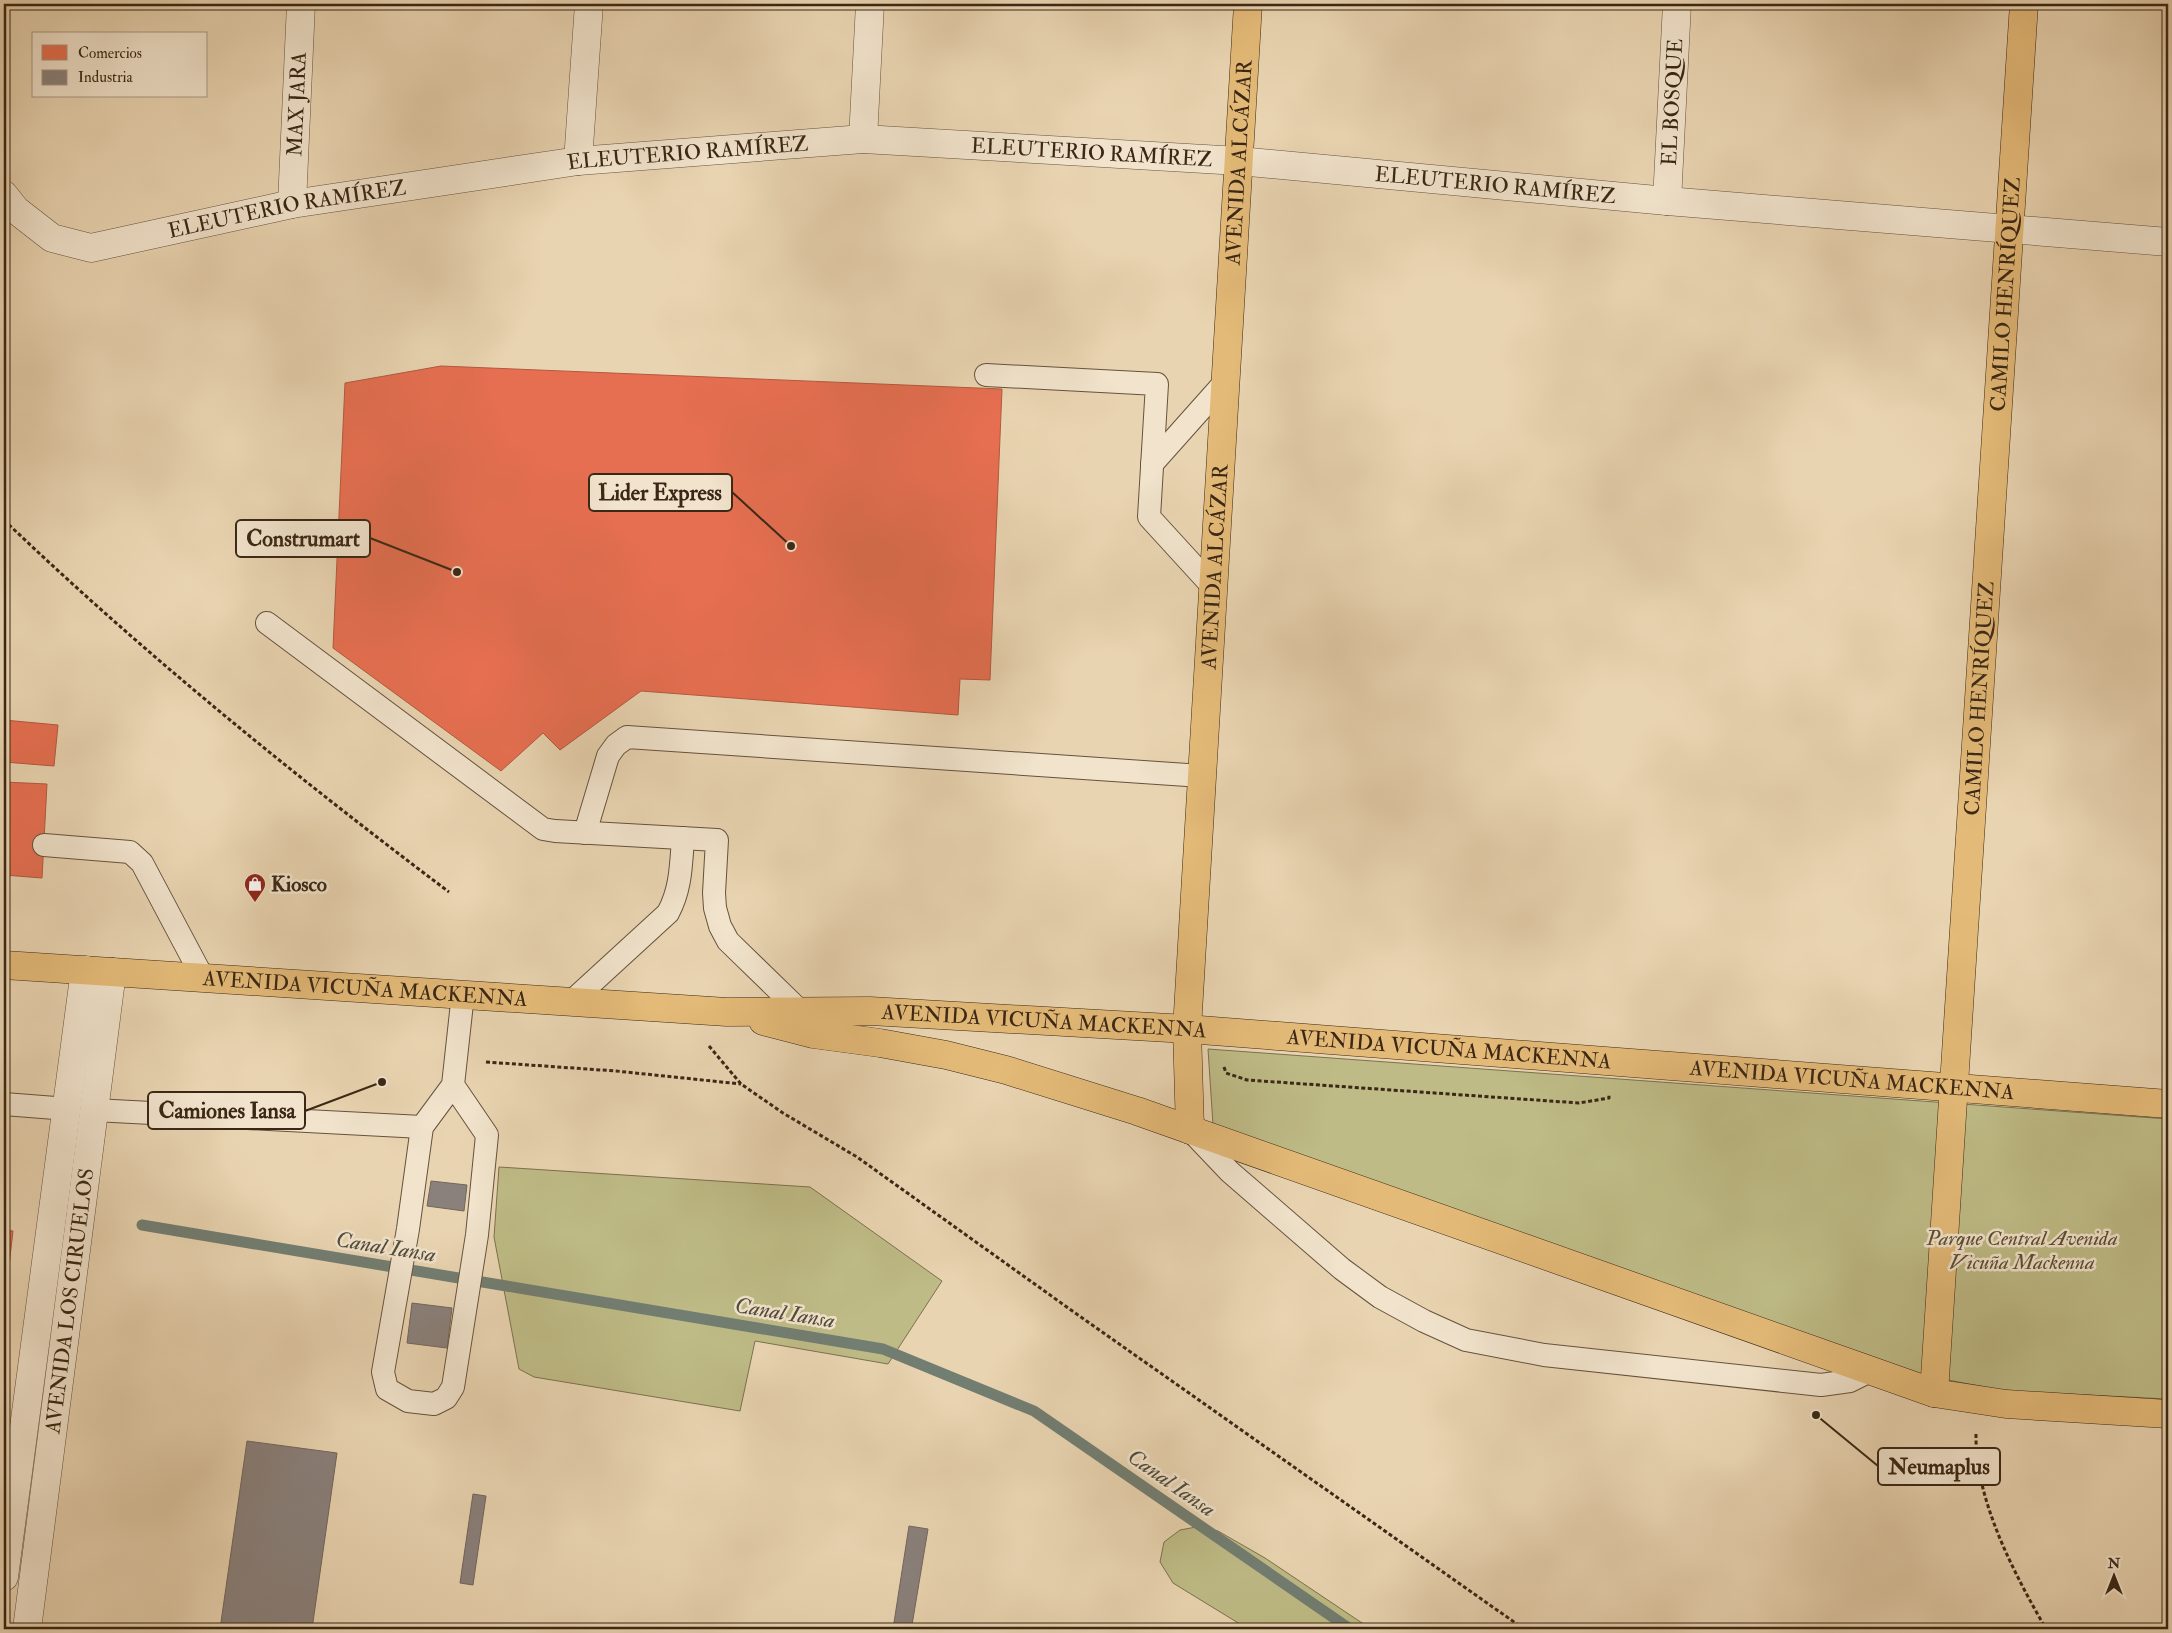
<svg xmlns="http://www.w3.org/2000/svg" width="2172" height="1633" viewBox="0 0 2172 1633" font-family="'IM FELL Double Pica',serif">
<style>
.green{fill:#bebb86;stroke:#7c714e}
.shops{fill:#e76f51;stroke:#b3593f}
.industry{fill:#8a817c;stroke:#72665d}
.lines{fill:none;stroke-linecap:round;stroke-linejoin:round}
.stream{stroke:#727e72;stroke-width:11}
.lane-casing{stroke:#66523c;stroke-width:24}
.street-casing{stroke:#66523c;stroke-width:29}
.primary-casing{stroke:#3a2715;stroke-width:29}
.path{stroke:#3a2715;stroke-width:3;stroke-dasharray:4 2.5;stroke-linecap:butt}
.lane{stroke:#f1e3cc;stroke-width:22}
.street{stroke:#f1e3cc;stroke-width:28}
.primary{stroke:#e4ba78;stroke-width:28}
.labels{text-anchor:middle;stroke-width:5;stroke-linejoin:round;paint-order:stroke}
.street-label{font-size:21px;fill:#3a2715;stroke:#f1e3cc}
.poi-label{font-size:21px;font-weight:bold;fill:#3a2715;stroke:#f1e3cc;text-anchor:start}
.park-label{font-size:21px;font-style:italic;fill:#5b4c31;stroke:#f1e3cc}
.water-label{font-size:22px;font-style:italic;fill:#514b3c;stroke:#f1e3cc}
.leader{fill:none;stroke:#3a2715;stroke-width:2}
.callout-dot{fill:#3a2715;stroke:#f1e3cc;stroke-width:2}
.callout{fill:#f1e3cc;stroke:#3a2715;stroke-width:2}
.callout-label{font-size:22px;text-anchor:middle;font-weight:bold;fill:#3a2715}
</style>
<rect width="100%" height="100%" fill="#e9d4b1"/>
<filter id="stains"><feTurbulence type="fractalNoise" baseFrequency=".004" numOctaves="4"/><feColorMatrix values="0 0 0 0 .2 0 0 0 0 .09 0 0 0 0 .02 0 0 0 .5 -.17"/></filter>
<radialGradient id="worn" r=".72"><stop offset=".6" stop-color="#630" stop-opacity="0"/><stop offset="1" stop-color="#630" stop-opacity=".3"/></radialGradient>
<g class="green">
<polygon points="1208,1049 2168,1119 2168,1399 2006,1391 1927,1376 1213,1125"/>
<polygon points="499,1167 810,1187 942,1281 888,1364 755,1341 740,1411 534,1377 519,1369 494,1237"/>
<polygon points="1196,1527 1218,1531 1265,1558 1371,1629 1248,1629 1173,1583 1160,1562 1164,1542 1180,1530"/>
</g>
<g class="shops">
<polygon points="441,366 1002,389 990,680 960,679 958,715 641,691 560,750 543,733 501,771 333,648 345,383"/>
<polygon points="4,720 58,725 54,766 4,762"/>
<polygon points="4,782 47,784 42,878 4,875"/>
<polygon points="4,1230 13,1231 4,1309"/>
</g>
<g class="industry">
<polygon points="431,1181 467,1185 464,1211 427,1206"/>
<polygon points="412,1303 452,1308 447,1348 407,1343"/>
<polygon points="247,1441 337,1453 312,1629 220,1629"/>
<polygon points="473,1494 486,1496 473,1585 460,1583"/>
<polygon points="909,1526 928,1529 912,1625 939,1629 893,1629"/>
</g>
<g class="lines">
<polyline class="stream" points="142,1225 883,1349 1034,1411 1350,1629"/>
<g class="lane-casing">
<g id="lane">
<polyline points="986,375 1157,384 1149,517 1213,587"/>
<polyline points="1152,464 1225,382"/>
<polyline points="267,623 543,829 555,831 717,840 714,893 715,908 720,926 728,941 800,1011"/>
<polyline points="585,833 608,756 616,745 627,737 1202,776"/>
<polyline points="44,845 130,852 142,863 203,978"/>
<path d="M 572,1001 L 668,913 C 681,889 681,865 683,838"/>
<polyline points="453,1085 487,1135 477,1235 453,1387 446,1398 434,1404 408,1401 387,1389 383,1372 408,1229 422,1127 453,1085 463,994"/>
<polyline points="4,1104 68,1109"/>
<polyline points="94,1110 422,1127"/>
<polyline points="1190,1130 1230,1172 1342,1269 1380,1297 1424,1321 1466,1340 1544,1355 1821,1385 1850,1381 1870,1371"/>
</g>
</g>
<g class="street-casing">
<g id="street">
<polyline points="863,139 870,4"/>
<polyline points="578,161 589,4"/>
<path id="s1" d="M 4,195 L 16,210 L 52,238 L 91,248 L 292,204 L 578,161 L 863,139 L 1239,161 L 1667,201 L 2168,242"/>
<path id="s2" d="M 1667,201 L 1677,4"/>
<path id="s3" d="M 292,204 L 301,4"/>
<polyline points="4,1577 85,970"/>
<path id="s4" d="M 27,1629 L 112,972"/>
</g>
</g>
<g class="primary-casing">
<g id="primary">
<path id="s5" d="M 4,965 L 727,1012 L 870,1011 L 1187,1029 L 2168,1104"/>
<polyline points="763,1021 813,1034 880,1043 946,1055 1006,1070 1137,1111 1934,1393 2006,1404 2168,1414"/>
<path id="s6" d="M 1190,1130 L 1187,1029 L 1248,4"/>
<path id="s7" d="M 1934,1393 L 2024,4"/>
</g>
</g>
<g class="path">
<path d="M 4,520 C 144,654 295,776 449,892"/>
<polyline points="709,1046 741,1084 783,1113 857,1157 1071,1310 1524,1629"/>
<polyline points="486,1062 616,1071 741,1084"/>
<polyline points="1224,1067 1226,1073 1247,1080 1579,1103 1609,1098 1609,1094"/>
<path d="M 1976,1434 C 1975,1500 2014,1573 2046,1629"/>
</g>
<use href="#lane" class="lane"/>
<use href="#street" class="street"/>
<use href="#primary" class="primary"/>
</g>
<defs>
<g id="shop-pin" transform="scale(1.125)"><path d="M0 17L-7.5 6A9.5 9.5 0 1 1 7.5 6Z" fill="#8f2418" stroke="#f1e3cc"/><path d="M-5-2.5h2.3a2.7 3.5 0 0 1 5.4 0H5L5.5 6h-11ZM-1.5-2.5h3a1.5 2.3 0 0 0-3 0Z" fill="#fff"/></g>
</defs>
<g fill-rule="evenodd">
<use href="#shop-pin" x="255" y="884"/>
</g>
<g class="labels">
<g class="street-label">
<text dy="7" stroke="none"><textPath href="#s2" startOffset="99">EL BOSQUE</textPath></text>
<text dy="7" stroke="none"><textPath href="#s3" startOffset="100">MAX JARA</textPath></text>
<text dy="7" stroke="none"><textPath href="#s1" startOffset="1115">ELEUTERIO RAMÍREZ</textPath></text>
<text dy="7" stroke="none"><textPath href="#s1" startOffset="710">ELEUTERIO RAMÍREZ</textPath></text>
<text dy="7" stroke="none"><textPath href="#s6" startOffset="969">AVENIDA ALCÁZAR</textPath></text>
<text dy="7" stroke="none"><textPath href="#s1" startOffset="1520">ELEUTERIO RAMÍREZ</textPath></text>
<text dy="7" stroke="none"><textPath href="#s1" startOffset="305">ELEUTERIO RAMÍREZ</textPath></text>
<text dy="7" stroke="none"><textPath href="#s7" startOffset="1101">CAMILO HENRÍQUEZ</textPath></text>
<text dy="7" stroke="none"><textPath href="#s6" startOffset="564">AVENIDA ALCÁZAR</textPath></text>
<text dy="7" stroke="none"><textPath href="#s7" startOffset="696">CAMILO HENRÍQUEZ</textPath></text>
<text dy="7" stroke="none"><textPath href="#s5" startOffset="362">AVENIDA VICUÑA MACKENNA</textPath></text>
<text dy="7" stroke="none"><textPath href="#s5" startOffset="1042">AVENIDA VICUÑA MACKENNA</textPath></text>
<text dy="7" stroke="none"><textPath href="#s5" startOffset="1448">AVENIDA VICUÑA MACKENNA</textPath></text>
<text dy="7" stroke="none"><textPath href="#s5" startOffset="1852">AVENIDA VICUÑA MACKENNA</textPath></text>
<text dy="7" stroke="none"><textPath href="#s4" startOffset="331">AVENIDA LOS CIRUELOS</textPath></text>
</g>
<g class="poi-label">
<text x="271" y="891">Kiosco</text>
</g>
<g class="park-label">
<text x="2022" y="1245">Parque Central Avenida<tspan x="2022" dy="24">Vicuña Mackenna</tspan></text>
</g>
<g class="water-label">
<text transform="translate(386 1246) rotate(9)" y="8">Canal Iansa</text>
<text transform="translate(785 1312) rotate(9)" y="8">Canal Iansa</text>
<text transform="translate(1172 1482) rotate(35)" y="8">Canal Iansa</text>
</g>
</g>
<path class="leader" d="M791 546L732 492M457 572L370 538M382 1082L305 1111M1816 1415L1878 1466"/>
<g class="callout-dot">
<circle cx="791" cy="546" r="5"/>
<circle cx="457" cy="572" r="5"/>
<circle cx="382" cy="1082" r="5"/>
<circle cx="1816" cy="1415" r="5"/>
</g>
<g class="callout">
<rect x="589" y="474" width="143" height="37" rx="5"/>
<rect x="236" y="520" width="134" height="37" rx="5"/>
<rect x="148" y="1092" width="157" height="37" rx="5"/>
<rect x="1878" y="1448" width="122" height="37" rx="5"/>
</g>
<g class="callout-label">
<text x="660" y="500">Lider Express</text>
<text x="303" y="546">Construmart</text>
<text x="227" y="1118">Camiones Iansa</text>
<text x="1939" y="1474">Neumaplus</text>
</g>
<rect width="2172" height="1633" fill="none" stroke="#e9d4b1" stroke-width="20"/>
<rect x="5" y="5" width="2162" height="1623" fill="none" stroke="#3a2715" stroke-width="2.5"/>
<rect x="10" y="10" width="2152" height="1613" fill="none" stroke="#3a2715"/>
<rect x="32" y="32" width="175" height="65" fill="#f1e3cc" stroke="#a89883"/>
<rect x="42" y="45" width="25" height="15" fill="#e76f51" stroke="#a89883"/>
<text x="78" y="58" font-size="15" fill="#3a2715">Comercios</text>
<rect x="42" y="70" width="25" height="15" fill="#8a817c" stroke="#a89883"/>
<text x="78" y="82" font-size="15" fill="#3a2715">Industria</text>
<g transform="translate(2114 1576)" stroke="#f1e3cc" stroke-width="4" paint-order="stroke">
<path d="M0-4L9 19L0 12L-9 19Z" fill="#3a2715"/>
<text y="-8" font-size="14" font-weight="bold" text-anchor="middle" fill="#3a2715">N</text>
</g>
<rect width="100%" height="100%" filter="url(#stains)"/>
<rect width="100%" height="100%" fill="url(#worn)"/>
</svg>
